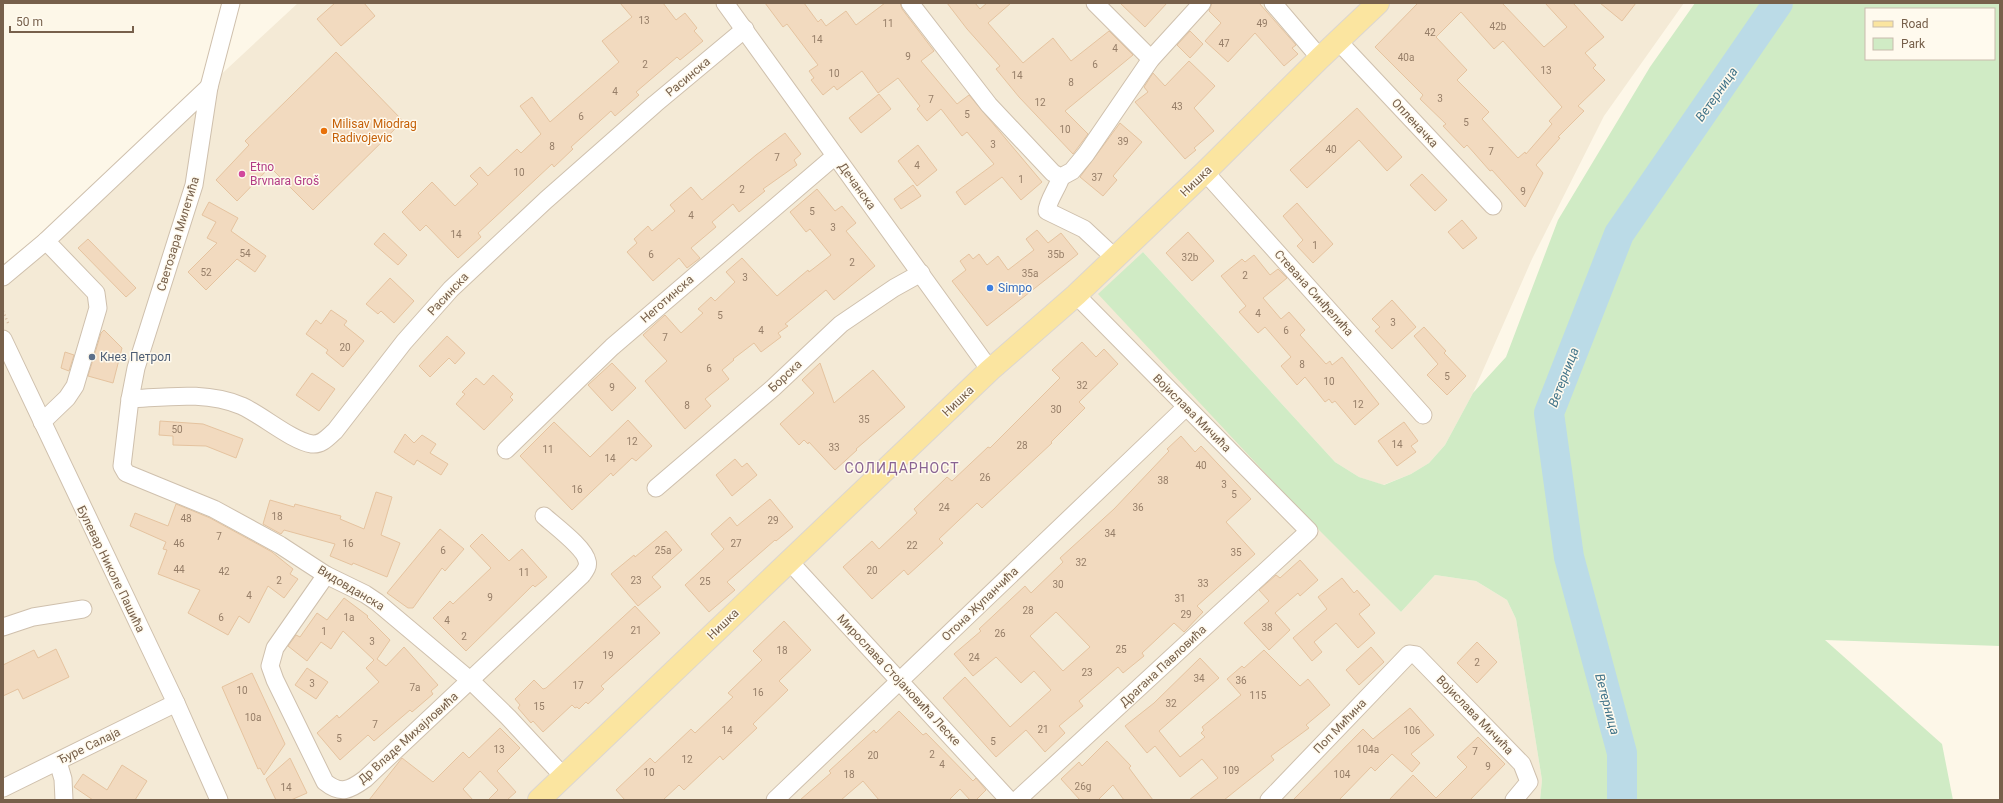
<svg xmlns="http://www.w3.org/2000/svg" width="2003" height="803" viewBox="0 0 2003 803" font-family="Roboto,sans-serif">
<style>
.residential{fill:#f4ead6}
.green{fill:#d0ebc5;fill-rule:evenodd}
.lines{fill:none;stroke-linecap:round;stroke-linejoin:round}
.river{stroke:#bbdbe7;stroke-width:30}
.building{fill:#f2dabf;stroke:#e5c39f;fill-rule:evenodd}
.minor-casing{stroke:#cfc0ad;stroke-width:19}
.major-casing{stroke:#dcd6d0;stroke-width:24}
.path{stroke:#d8bda1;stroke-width:2.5;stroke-dasharray:1 3;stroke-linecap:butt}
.minor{stroke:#fff;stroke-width:17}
.major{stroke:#fbe5a0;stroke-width:22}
.food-dot{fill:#e8710a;stroke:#fffaee;stroke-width:1.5}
.hotel-dot{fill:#d1479c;stroke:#fffaee;stroke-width:1.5}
.shop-dot{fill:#3f7fe0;stroke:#fffaee;stroke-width:1.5}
.service-dot{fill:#5c6f8a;stroke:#fffaee;stroke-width:1.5}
.labels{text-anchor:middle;stroke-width:3;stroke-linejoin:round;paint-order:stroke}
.number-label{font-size:10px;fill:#967e68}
.street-label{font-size:12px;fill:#77604b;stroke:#fffaee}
.food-label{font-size:12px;fill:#c56008;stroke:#fffaee;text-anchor:start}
.hotel-label{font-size:12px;fill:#b23c85;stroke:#fffaee;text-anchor:start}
.shop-label{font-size:12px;fill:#366cbe;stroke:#fffaee;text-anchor:start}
.service-label{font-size:12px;fill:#4e5e75;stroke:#fffaee;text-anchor:start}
.water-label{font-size:13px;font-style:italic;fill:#44768b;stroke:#fffaee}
.quarter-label{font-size:14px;letter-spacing:1px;fill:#896393;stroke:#fffaee}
</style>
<rect width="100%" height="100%" fill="#fdf7e8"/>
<polygon class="residential" points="298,3 1684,3 1604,116 1532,259 1473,393 1445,445 1429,463 1411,474 1383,485 1359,477 1335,462 1143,252 1099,294 1401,612 1435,575 1476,581 1507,600 1516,619 1542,780 1540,800 3,800 3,277"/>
<path class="green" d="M 1695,3 L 2000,3 L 2000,646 L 1825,640 L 1942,744 L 1953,800 L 1540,800 L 1542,780 L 1516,619 L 1507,600 L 1476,581 L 1435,575 L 1401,612 L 1311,522 L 1098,294 L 1143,252 L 1335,462 L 1359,477 L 1384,485 L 1411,474 L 1429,463 L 1445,445 L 1473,393 L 1506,357 L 1558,220 L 1650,67 ZM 1866,9 L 1994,9 L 1994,59 L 1866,59 Z"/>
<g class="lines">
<polyline class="river" points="1622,800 1622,753 1569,557 1549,413 1619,234 1778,3"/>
</g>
<g class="building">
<polygon points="335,3 364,3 375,16 341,46 317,19"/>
<polygon points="620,3 663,3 676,20 685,13 697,28 694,31 703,41 680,60 677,57 636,92 639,95 615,116 611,111 571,147 573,149 554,167 552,164 478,233 481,237 458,258 426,225 420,231 402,212 432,182 455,206 478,184 470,176 480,167 488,176 517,149 521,153 541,134 520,106 532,97 550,122 619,62 602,41 632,17"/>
<polygon points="765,3 804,3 818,22 821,19 826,26 846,11 856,25 885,3 900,3 902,9 934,51 921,61 957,104 969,95 1042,182 1021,200 1002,177 965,205 956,192 994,164 967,132 962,136 941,109 927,121 917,109 920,106 898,78 878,93 862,71 837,90 834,86 823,95 811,80 814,78 809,71 818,65 787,24 783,27"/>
<polygon points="947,3 975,3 980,9 987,3 1011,3 988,23 1023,63 1053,38 1071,61 1109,31 1133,55 1065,111 1088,134 1073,154 1019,97 996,69 1000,66 967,29"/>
<polygon points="1120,3 1167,3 1145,27"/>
<polygon points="1212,3 1259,3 1296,45 1292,48 1298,54 1284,66 1255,33 1228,62 1205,41 1221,23 1209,11"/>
<path d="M 1418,3 L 1502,3 L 1544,47 L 1567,27 L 1545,3 L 1573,3 L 1604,37 L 1585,53 L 1596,65 L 1593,68 L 1605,80 L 1578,106 L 1584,111 L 1558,137 L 1560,138 L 1536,165 L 1543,173 L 1525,207 L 1492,170 L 1490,171 L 1467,145 L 1464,148 L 1443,126 L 1446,124 L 1420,99 L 1423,95 L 1375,47 ZM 1461,12 L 1494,49 L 1503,41 L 1562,107 L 1549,121 L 1552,124 L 1526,154 L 1525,152 L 1518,158 L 1482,119 L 1489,112 L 1457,80 L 1467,70 L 1436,37 Z"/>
<polygon points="1600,3 1636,3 1622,21"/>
<polygon points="1190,31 1203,44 1190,58 1177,45"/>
<polygon points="336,52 403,121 313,210 270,167 237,201 216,180 249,145 245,141"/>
<polygon points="1189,61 1215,86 1194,108 1214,131 1194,148 1196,150 1185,159 1135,102 1148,92 1144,87 1153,73 1165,86"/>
<polygon points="879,94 891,109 861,133 849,118"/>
<polygon points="1357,108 1402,157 1387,171 1359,140 1307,188 1290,170"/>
<polygon points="1120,123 1142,142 1113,176 1117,180 1103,196 1080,177"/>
<polygon points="785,133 801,154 794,160 797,165 763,189 765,191 739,212 733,204 712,222 716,227 691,248 700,258 687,268 679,258 653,281 627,252 637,243 634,239 648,226 652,231 675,211 670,205 691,187 702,200 756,155"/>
<polygon points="918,145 937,170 917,186 898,161"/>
<polygon points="1422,174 1447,200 1435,211 1410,185"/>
<polygon points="913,185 921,196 901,209 894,199"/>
<polygon points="817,189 835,211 842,206 856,223 846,231 875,266 834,300 826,290 785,324 788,326 778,333 781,337 761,352 754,343 733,359 734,360 722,370 729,379 705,399 711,406 685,429 645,381 667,361 643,335 665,315 681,333 703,313 698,309 711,297 715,301 735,282 726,272 742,258 777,296 808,270 809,272 831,255 810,229 806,232 790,212"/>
<polygon points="209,202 238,218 231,231 266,256 255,272 237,259 206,290 188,272 217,243 207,238 216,222 202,215"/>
<polygon points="1297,203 1333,244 1313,263 1297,246 1303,240 1283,216"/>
<polygon points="1462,220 1477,238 1463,249 1448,232"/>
<polygon points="1037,230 1048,243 1061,233 1078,254 987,326 952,281 966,270 960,261 969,254 973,259 979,254 987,265 998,256 1008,270 1034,250 1026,239"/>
<polygon points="1188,232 1214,261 1192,281 1166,253"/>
<polygon points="384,233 407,255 398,265 374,244"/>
<polygon points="88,239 136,288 126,297 78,248"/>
<polygon points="1254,255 1270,275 1278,269 1287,278 1263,298 1281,319 1289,312 1305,330 1300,335 1326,364 1330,361 1332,365 1342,357 1379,404 1355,425 1335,401 1332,403 1329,399 1325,402 1305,377 1297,385 1281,366 1291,357 1265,327 1258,333 1239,312 1246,306 1221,276 1242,259 1245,262"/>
<polygon points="390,278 414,301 394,323 381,311 378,314 366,304"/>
<polygon points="1392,300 1416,327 1392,349 1375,331 1380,327 1372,319"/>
<polygon points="331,310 347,321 344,325 364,341 343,367 326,353 328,350 306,334 316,320 321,324"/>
<polygon points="1424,327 1446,351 1444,353 1466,376 1447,395 1427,375 1438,364 1414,336"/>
<polygon points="104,330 122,348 113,383 88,376 101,333"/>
<polygon points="447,336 465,353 455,364 449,358 430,377 419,366"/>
<polygon points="1082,342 1096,357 1104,349 1118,364 1079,402 1085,408 1051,442 1052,443 982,508 977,503 939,539 943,543 908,575 904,570 872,599 843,567 872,541 879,549 917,513 914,509 947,477 952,481 988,447 990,448 1060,378 1052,370"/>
<polygon points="65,352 74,355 69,371 61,368"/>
<polygon points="612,363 636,388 612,411 588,385"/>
<polygon points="820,363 834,403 873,370 905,407 856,449 857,450 835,470 809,442 808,444 804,440 799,445 780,424 814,393 802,380"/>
<polygon points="312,373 335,389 319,411 296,395"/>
<polygon points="493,375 513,394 510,397 513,400 484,430 456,404 465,394 462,392 476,378 484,385"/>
<polygon points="628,420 652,446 636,461 632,458 613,476 611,473 572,510 520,456 554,422 590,457"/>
<polygon points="160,421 203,424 243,439 236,458 206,446 173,445 173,436 159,435"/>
<polygon points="1404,422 1418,441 1411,446 1416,452 1397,466 1378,441"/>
<polygon points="405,434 414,443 422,435 436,444 430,453 448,464 441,475 417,460 414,465 394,452"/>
<path d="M 1181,436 L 1195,452 L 1201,446 L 1251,499 L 1226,522 L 1255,554 L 1197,606 L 1203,612 L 1184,632 L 1174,623 L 1142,653 L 1144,656 L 1123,673 L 1118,667 L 1079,701 L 1083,706 L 1059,726 L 1065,733 L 1045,752 L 1026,730 L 996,757 L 943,698 L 965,677 L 1010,727 L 1051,690 L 1034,671 L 1021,683 L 996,657 L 973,676 L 954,654 L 981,631 L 979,629 L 1025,586 L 1031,593 L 1063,562 L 1060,558 L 1114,509 L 1169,451 L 1167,449 ZM 1056,612 L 1090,647 L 1063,671 L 1030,636 Z"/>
<polygon points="735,459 742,467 747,463 757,475 732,496 716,475"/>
<polygon points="376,492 392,497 381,535 400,543 387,577 353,563 352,565 330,556 335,544 284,530 281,534 263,524 270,500 294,507 295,504 341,516 340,519 364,529"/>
<polygon points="770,499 793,527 776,541 775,540 727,582 735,590 709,612 685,585 724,549 711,534 730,517 737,526"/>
<polygon points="176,504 210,518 272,552 293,569 290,574 298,579 284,598 268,586 249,623 239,616 228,635 188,613 200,590 158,574 167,550 163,549 166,542 130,526 135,513 168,526"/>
<polygon points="440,529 464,549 445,571 442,568 413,608 408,608 387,593"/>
<polygon points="666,531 682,550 652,577 661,587 638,606 611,574 634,555 635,557"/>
<polygon points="482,534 509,561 522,549 547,577 535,587 533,585 466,651 433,618 450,601 453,604 491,568 470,546"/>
<polygon points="1300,560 1318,580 1300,596 1298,593 1275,613 1290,630 1269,650 1244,623 1269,601 1259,590 1276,575 1280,578"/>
<polygon points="1342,578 1354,593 1357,590 1370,605 1359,614 1375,633 1358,648 1336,623 1314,642 1322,652 1312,661 1293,638 1327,609 1318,597"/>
<polygon points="344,598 368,616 367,617 390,640 377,659 386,666 404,647 438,685 431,691 433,694 412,712 410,710 374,741 368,735 340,760 317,733 337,715 339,718 379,682 366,668 374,660 343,631 331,649 321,642 307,661 288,646 296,635 300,637 317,613 327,620"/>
<polygon points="635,606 660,633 601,686 604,689 588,704 586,702 579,709 577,707 575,708 572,705 543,732 533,721 531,723 518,708 520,705 515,699 534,680 543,689 546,688"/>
<polygon points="784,621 811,650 779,681 788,690 753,724 757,728 723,760 720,756 684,790 679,785 663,800 625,800 616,790 650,758 655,763 691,729 695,733 733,697 728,693 762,660 753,651"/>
<polygon points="1477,642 1497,662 1477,683 1457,663"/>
<polygon points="1371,647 1384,662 1359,685 1346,670"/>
<polygon points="56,649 69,677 23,699 18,689 3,696 3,665 34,650 38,658"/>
<polygon points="1264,650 1300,686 1308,679 1330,705 1306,725 1309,728 1271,756 1274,760 1224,800 1189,800 1218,778 1202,759 1180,777 1155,746 1147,753 1125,726 1154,703 1200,658 1219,678 1159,731 1180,757 1205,737 1201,733 1204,730 1202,727 1241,695 1227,679 1242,666 1244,668"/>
<polygon points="307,668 328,682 316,699 295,685"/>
<polygon points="252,673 285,744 264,775 260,768 258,769 222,687"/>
<polygon points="1410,708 1434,735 1411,754 1420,763 1412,772 1392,754 1375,771 1371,767 1339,800 1293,800 1363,729 1373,739"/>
<polygon points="899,711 923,735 926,733 973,781 976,778 986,790 976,800 970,800 960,789 949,800 879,800 863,781 841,800 800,800 831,773 829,771 874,730 876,733"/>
<polygon points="500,728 520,748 497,771 516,792 507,800 488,800 498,790 480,771 463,789 473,800 369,800 402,758 433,782 463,752 469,758"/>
<polygon points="1478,737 1505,764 1470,800 1389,800 1413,775 1436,798 1467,767 1457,757"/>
<polygon points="1107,741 1131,766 1129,768 1153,800 1124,800 1113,785 1098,800 1080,800 1061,779 1079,762 1082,766"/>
<polygon points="290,758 307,793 291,800 276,800 266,779"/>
<polygon points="122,765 147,781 135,800 93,800 74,787 83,774 107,790"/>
</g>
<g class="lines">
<g class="minor-casing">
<g id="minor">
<polyline points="725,3 990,370"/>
<polyline points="910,3 989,105 1053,173 1061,177 1072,171 1086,154 1151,59 1202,3"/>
<polyline points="1095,3 1151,59"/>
<polyline points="1273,3 1320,58"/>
<polyline points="1338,41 1493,206"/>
<polyline points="209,87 231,3"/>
<polyline points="1205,172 1423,415"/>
<path d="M 1061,177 C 1058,187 1047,202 1047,211 L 1084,229 L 1115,258"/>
<polyline points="3,277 46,241 209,87 194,185 136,368 130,399 122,466 126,473 214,509 280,545 326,575 365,594 377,602 471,681 508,717 564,777"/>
<polyline points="3,339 176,703 219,800"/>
<path d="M 130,399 C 168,397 206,391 242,406 C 262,415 292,441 312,444 C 322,445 328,437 335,431 L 404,342 L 451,289 L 546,200 L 655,104 L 745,29"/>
<polyline points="42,422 67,398 75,386 98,308 96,293 46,241"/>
<polyline points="506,450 612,347 835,156"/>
<polyline points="656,488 773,388 841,324 894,288 921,273"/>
<polyline points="789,561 1009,800"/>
<path d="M 326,575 L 275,648 L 270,666 L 275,680 L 325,782 C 341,795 350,790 365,779 L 582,575 C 585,571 589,566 587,561 C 585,548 555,526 544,516"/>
<polyline points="3,627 33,617 83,609"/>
<polyline points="58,762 63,779 64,800"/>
<polyline points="3,788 176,703"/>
<polyline points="775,800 1186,407"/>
<polyline points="1017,800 1309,531 1076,295"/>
<polyline points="1269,800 1409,654 1416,655 1522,764 1529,782 1514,800"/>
</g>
</g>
<g class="major-casing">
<polyline id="major" points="539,800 990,370 1076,295 1205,172 1320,58 1378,3"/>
</g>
<polyline class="path" points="3,311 8,323"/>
<use href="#minor" class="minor"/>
<use href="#major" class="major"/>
</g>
<circle class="food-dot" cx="324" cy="131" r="4"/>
<circle class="hotel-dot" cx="242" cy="174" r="4"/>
<circle class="shop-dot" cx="990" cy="288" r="4"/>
<circle class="service-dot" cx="92" cy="357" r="4"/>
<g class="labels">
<g class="number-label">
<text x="644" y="24">13</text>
<text x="888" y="27">11</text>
<text x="1262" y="27">49</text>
<text x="1498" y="30">42b</text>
<text x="1430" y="36">42</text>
<text x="817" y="43">14</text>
<text x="1224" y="47">47</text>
<text x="1115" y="52">4</text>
<text x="908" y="60">9</text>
<text x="1406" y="61">40a</text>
<text x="645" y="68">2</text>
<text x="1095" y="68">6</text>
<text x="1546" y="74">13</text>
<text x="834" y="77">10</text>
<text x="1017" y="79">14</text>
<text x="1071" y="86">8</text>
<text x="615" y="95">4</text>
<text x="1440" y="102">3</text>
<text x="931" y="103">7</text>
<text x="1040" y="106">12</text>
<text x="1177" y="110">43</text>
<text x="967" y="118">5</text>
<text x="581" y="120">6</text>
<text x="1466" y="126">5</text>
<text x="1065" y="133">10</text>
<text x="1123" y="145">39</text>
<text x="993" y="148">3</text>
<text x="552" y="150">8</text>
<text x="1331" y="153">40</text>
<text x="1491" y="155">7</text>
<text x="777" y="161">7</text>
<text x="917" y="169">4</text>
<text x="519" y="176">10</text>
<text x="1097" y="181">37</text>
<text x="1021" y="183">1</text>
<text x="742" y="193">2</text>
<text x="1523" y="195">9</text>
<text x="812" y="215">5</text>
<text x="691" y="219">4</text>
<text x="833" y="231">3</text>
<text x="456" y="238">14</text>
<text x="1315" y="249">1</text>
<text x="245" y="257">54</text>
<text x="651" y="258">6</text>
<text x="1056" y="258">35b</text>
<text x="1190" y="261">32b</text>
<text x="852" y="266">2</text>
<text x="206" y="276">52</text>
<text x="1030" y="277">35a</text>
<text x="1245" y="279">2</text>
<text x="745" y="281">3</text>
<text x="1258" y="317">4</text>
<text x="720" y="319">5</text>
<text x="1393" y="326">3</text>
<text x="761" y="334">4</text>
<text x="1286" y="334">6</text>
<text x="665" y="341">7</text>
<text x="345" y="351">20</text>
<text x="1302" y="368">8</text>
<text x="709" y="372">6</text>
<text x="1447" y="380">5</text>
<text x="1329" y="385">10</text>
<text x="1082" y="389">32</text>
<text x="612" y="391">9</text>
<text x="1358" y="408">12</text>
<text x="687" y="409">8</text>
<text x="1056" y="413">30</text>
<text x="864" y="423">35</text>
<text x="177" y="433">50</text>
<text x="632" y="445">12</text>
<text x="1397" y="448">14</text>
<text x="1022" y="449">28</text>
<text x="834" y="451">33</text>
<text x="548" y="453">11</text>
<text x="610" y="462">14</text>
<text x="1201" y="469">40</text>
<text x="985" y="481">26</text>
<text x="1163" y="484">38</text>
<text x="1224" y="488">3</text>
<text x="577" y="493">16</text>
<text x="1234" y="498">5</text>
<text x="944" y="511">24</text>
<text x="1138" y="511">36</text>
<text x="277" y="520">18</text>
<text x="186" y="522">48</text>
<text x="773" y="524">29</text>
<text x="1110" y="537">34</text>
<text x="219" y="540">7</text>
<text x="179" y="547">46</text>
<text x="348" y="547">16</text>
<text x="736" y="547">27</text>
<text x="912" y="549">22</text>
<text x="443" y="554">6</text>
<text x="663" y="554">25a</text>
<text x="1236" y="556">35</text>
<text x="1081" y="566">32</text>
<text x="179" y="573">44</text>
<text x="872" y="574">20</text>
<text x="224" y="575">42</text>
<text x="524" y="576">11</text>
<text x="279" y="584">2</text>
<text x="636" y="584">23</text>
<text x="705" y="585">25</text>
<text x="1203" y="587">33</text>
<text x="1058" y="588">30</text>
<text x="249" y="599">4</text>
<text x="490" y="601">9</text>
<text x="1180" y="602">31</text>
<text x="1028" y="614">28</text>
<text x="1186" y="618">29</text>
<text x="221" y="621">6</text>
<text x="349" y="621">1a</text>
<text x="447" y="624">4</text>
<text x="1267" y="631">38</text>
<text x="636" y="634">21</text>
<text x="324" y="635">1</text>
<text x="1000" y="637">26</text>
<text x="464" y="640">2</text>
<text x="372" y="645">3</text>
<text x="1121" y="653">25</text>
<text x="782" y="654">18</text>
<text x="608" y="659">19</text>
<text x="974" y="661">24</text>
<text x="1477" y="666">2</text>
<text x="1087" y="676">23</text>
<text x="1199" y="682">34</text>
<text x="1241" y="684">36</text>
<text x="312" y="687">3</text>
<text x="578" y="689">17</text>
<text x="415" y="691">7a</text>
<text x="242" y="694">10</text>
<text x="758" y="696">16</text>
<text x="1258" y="699">115</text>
<text x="1171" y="707">32</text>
<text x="539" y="710">15</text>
<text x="253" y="721">10a</text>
<text x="375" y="728">7</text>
<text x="1043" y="733">21</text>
<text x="727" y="734">14</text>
<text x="1412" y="734">106</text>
<text x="339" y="742">5</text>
<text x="993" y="745">5</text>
<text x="499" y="753">13</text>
<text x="1368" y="753">104a</text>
<text x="1475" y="755">7</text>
<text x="932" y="758">2</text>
<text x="873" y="759">20</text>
<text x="687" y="763">12</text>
<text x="942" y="768">4</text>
<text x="1488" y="770">9</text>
<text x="1231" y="774">109</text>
<text x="649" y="776">10</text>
<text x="849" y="778">18</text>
<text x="1342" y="778">104</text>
<text x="1083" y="790">26g</text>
<text x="286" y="791">14</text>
</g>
<g class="street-label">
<text transform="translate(688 77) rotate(-40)" y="4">Расинска</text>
<text transform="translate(1415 123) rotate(47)" y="4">Опленачка</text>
<text transform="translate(1196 181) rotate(-44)" y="4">Нишка</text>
<text transform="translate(857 186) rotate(54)" y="4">Дечанска</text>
<text transform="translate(178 234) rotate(-73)" y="4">Светозара Милетића</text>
<text transform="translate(1314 293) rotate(48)" y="4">Стевана Синђелића</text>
<text transform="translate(448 294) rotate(-47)" y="4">Расинска</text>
<text transform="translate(667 299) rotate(-41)" y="4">Неготинска</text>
<text transform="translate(785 376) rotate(-43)" y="4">Борска</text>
<text transform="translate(958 401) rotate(-44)" y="4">Нишка</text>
<text transform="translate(1192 413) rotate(45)" y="4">Војислава Мичића</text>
<text transform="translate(111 569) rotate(64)" y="4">Булевар Николе Пашића</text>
<text transform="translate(351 588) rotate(31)" y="4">Видовданска</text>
<text transform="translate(980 604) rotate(-44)" y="4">Отона Жупанчића</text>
<text transform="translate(723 624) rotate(-44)" y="4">Нишка</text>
<text transform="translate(1163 666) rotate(-43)" y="4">Драгана Павловића</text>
<text transform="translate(899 680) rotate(47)" y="4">Мирослава Стојановића Леске</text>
<text transform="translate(1475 715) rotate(46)" y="4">Војислава Мичића</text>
<text transform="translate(1340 726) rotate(-46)" y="4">Поп Мићина</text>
<text transform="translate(408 738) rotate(-42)" y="4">Др Владе Михајловића</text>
<text transform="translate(89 746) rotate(-26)" y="4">Ђуре Салаја</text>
</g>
<g class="food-label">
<text x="332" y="128">Milisav Miodrag<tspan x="332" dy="14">Radivojevic</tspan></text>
</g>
<g class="hotel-label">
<text x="250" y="171">Etno<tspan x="250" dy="14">Brvnara Groš</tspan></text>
</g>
<g class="shop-label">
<text x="998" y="292">Simpo</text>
</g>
<g class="service-label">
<text x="100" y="361">Кнез Петрол</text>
</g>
<g class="water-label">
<text transform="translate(1716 94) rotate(-55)" y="5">Ветерница</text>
<text transform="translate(1563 377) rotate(-69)" y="5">Ветерница</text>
<text transform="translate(1608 704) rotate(75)" y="5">Ветерница</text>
</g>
<g class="quarter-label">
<text x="902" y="473">СОЛИДАРНОСТ</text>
</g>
</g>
<rect width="2003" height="803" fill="none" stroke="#77604b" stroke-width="8"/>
<rect x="1865" y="8" width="130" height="52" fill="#fffaee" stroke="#c9bcad"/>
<rect x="1873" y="21" width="20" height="6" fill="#fbe5a0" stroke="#c9bcad"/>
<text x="1901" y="28" font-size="12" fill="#77604b">Road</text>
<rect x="1873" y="38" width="20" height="12" fill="#d0ebc5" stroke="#c9bcad"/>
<text x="1901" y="48" font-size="12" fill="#77604b">Park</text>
<path d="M10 26v6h123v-6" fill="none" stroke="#77604b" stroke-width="2"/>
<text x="16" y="26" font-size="12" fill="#77604b" stroke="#fffaee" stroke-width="3" paint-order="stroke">50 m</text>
</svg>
